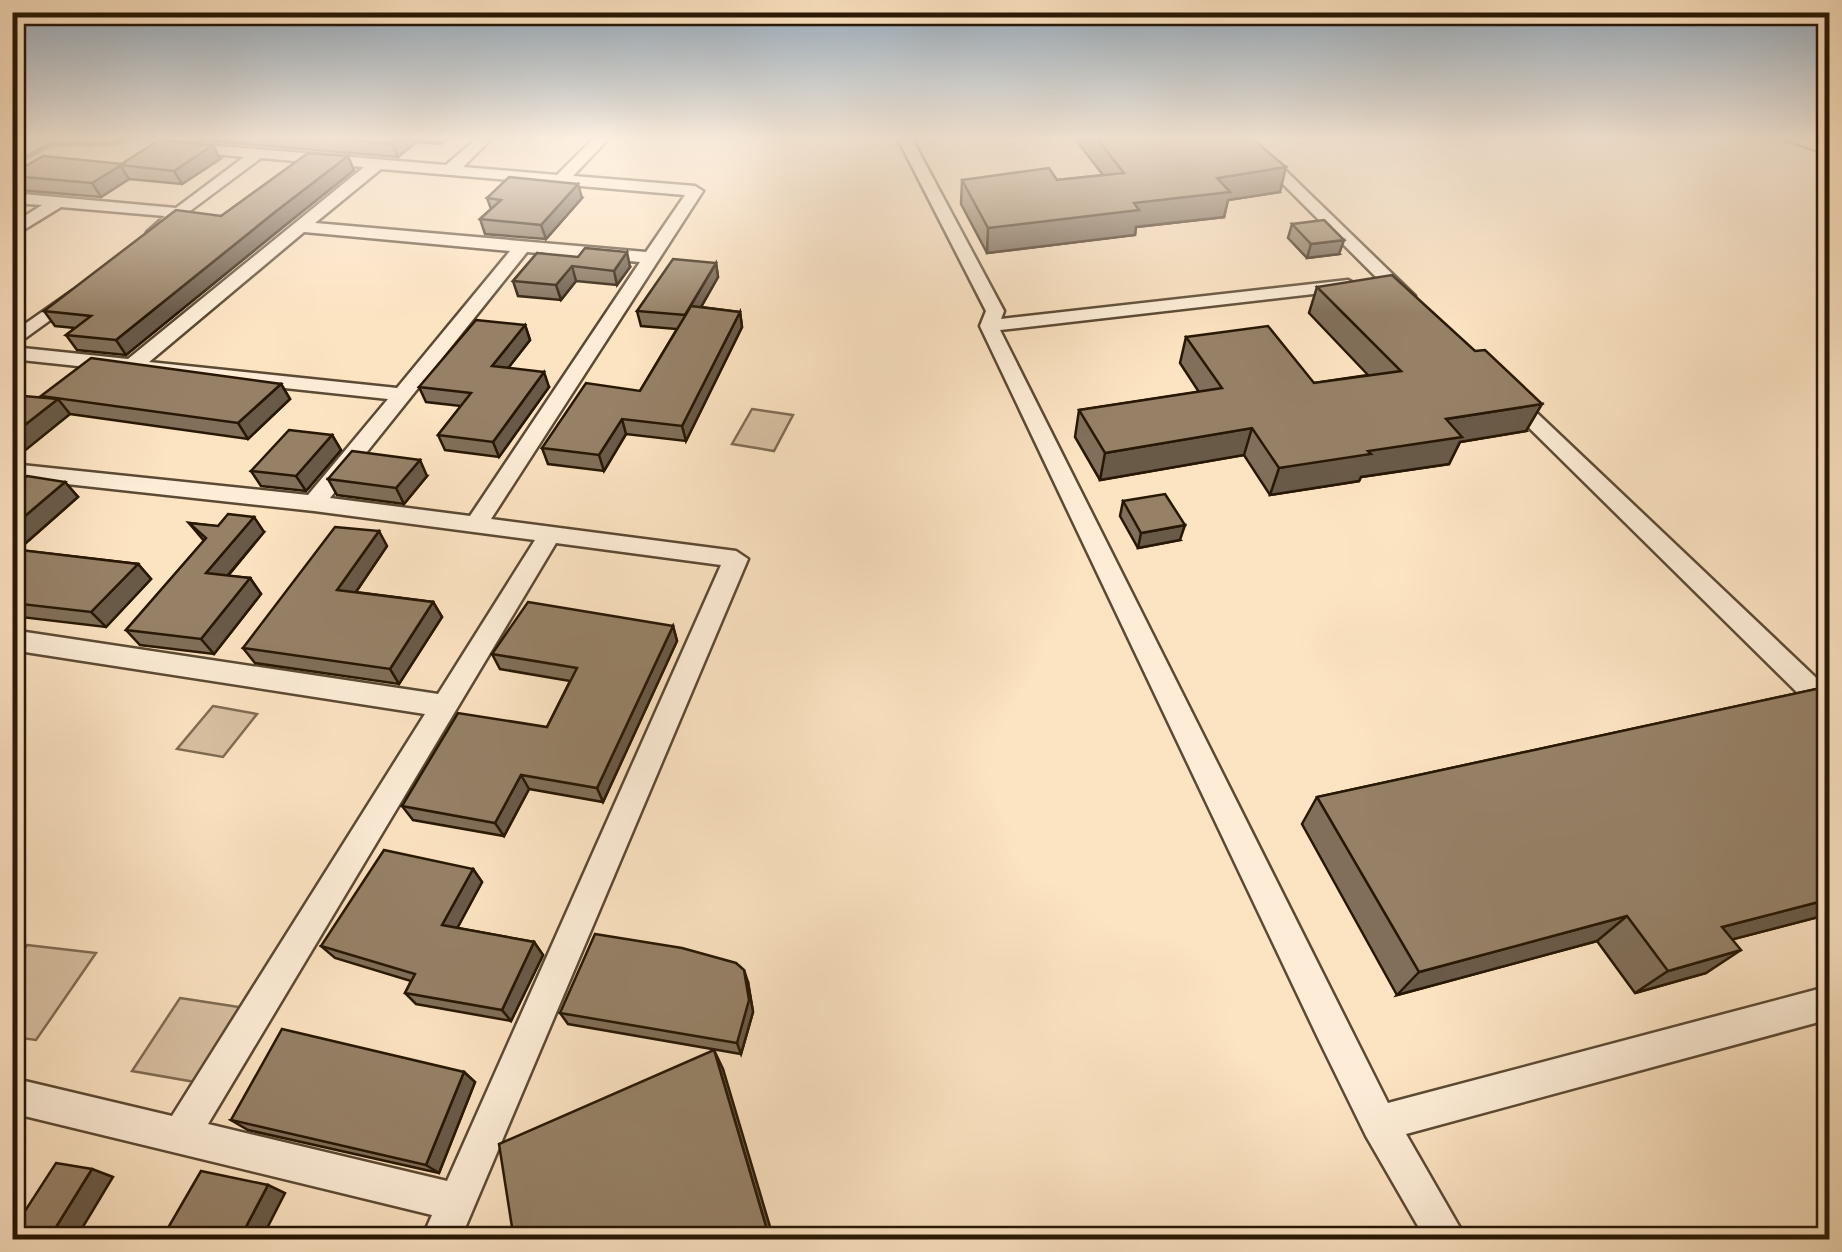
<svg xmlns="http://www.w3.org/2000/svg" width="1842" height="1252" viewBox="0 0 1842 1252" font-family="'Sorts Mill Goudy',serif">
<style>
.green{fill:#d8c0a2;stroke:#806c53;stroke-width:2.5}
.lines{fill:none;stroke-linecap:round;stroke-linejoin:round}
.stream{stroke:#7c684f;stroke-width:5}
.minor-casing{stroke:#5c4a34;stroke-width:5}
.minor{fill:#fdedd7;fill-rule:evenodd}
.wall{fill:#816f59;stroke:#271704;stroke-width:2.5}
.shaded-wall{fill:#695a48;stroke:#271704;stroke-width:2.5}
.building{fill:#968167;stroke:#271704;stroke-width:2.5}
</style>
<rect width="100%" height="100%" fill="#fce3c2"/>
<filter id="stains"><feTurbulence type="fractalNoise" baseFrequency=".002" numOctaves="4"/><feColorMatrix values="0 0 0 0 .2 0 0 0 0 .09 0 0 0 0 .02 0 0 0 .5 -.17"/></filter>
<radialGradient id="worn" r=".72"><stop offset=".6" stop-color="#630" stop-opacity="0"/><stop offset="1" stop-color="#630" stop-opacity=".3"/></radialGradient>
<g class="green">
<polygon points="752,409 793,415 774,451 732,444"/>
<polygon points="213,706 257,714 223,757 177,749"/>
<polygon points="27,945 96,953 36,1040 13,1037 13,965"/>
<polygon points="180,998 245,1008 201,1083 132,1071"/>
</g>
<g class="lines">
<polyline class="stream" points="12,165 51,144 108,144 129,139"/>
<g class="minor-casing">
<g id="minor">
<path d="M 476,139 L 491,139 L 463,167 L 557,175 L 593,139 L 608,139 L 573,176 L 695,186 L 703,191 L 491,519 L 736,551 L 748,559 L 460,1240 L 421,1240 L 432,1215 L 12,1113 L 12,1078 L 172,1116 L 425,714 L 12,650 L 12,630 L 438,694 L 535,540 L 314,511 L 12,478 L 12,464 L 308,495 L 388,399 L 12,359 L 12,333 L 72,291 L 81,296 L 78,300 L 13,347 L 128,359 L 364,167 L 261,158 L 155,237 L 147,232 L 165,216 L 61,207 L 12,237 L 12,224 L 42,205 L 12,203 L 12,193 L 176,208 L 244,157 L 177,150 L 177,144 L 182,143 L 446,165 ZM 381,169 L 685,195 L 646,252 L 315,223 ZM 304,232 L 510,251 L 397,388 L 149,362 ZM 527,252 L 640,262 L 470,516 L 330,498 ZM 556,543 L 721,565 L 447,1181 L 208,1124 Z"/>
<polygon points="898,139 912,139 1004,311 1001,319 1348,280 1357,285 1348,290 1000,330 1388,1103 1830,986 1830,1019 1406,1134 1467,1240 1426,1240 1366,1136 1319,1040 980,326 986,311"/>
<polygon points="1238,139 1253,139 1415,296 1415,304 1403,304"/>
<polygon points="1784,139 1805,139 1830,147 1830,155"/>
<polygon points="1510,392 1517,394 1830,691 1830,719 1821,716 1503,402 1500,398"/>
</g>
</g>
<use href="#minor" class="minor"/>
</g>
<g class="wall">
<polygon points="186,139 447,139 441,144 416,142 398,157"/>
<polygon points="1075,139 1252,139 1280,192 1228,200 1224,217 1136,227 1135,235 987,253 961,204 962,180 1057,180 1103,175"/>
<polygon points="220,159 182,184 129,179 101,197 19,190 12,180 12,174 123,164"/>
<polygon points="354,170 283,227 126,355 77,350 66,335 75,328 55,326 44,311 221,216"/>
<polygon points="487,198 582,198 546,239 485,234 480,219 491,209"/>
<polygon points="1292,224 1339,254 1307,258 1288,238"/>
<polygon points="537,253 630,267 617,285 576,281 561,300 518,296 513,281"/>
<polygon points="716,263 718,277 701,307 740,312 742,327 686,441 626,434 604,471 548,464 542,448 640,391 677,329 641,326 637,311"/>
<polygon points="1317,287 1526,431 1460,442 1449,464 1361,477 1359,481 1270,495 1244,455 1100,480 1075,437 1079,410 1199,392 1180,363 1186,337 1314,383 1368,375 1309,313"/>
<polygon points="525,325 530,340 508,368 549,387 499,457 445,450 438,435 461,406 426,402 419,387"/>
<polygon points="281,384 290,399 248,439 70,414 42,397"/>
<polygon points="332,435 341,450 306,491 261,486 251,471"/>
<polygon points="427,476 404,504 337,495 328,479"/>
<polygon points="65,482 78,497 18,550 138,564 151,579 106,627 12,616 12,488"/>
<polygon points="1123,501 1180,540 1138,548 1120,516"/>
<polygon points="189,523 264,532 228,576 250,578 261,594 214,654 140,645 126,630 204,541"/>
<polygon points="387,546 356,592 433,602 442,617 399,684 255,663 243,648"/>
<polygon points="673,626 677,641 603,802 529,789 504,836 413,820 402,806 547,727 570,681 500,669 492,654"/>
<polygon points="1830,686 1830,914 1733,939 1706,973 1635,993 1597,941 1397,995 1302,824 1317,797"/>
<polygon points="473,869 482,882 457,928 534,942 543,955 511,1021 416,1004 405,993 411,981 335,958 321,946"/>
<polygon points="748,982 753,1012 741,1054 568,1024 560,1013"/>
<polygon points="464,1072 475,1082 439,1173 248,1130 231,1120"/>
</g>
<g class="shaded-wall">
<polygon points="398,139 415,139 416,142 398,157 392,144"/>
<polygon points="213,145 220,159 182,184 174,171"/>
<polygon points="348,156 354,170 283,227 126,355 116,340 275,212"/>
<polygon points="120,165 129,179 101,197 92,183"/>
<polygon points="1286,167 1280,192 1228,200 1224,217 1136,227 1135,235 987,253 988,228 1134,203 1217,178"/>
<polygon points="578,184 582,198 546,239 541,225"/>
<polygon points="1344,240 1339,254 1307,258 1311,244"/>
<polygon points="627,252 630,267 617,285 614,271"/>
<polygon points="716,263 718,277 688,330 685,315"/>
<polygon points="572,266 576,281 561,300 556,285"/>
<polygon points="740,312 742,327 686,441 682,426"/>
<polygon points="525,325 530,340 498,381 492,366"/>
<polygon points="544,372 549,387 499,457 493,442"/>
<polygon points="281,384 290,399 248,439 238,423"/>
<polygon points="58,399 70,414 12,461 12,435"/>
<polygon points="1542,404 1526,431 1460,442 1449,464 1361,477 1359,481 1270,495 1279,468 1368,451 1446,419"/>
<polygon points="622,419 626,434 604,471 599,455"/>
<polygon points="1252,428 1244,455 1100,480 1105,453"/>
<polygon points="332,435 341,450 306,491 296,476"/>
<polygon points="420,460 427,476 404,504 396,488"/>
<polygon points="65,482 78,497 12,555 12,527"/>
<polygon points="254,517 264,532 217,588 206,573"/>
<polygon points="1185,525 1180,540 1138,548 1141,533"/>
<polygon points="379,531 387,546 347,605 337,590"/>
<polygon points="138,564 151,579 106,627 91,612"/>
<polygon points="250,578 261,594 214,654 201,639"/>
<polygon points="433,602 442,617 399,684 390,669"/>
<polygon points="673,626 677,641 603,802 597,788"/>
<polygon points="521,775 529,789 504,836 495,823"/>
<polygon points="473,869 482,882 452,938 442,925"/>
<polygon points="1830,899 1830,914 1688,951 1722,927"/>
<polygon points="1627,916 1597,941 1397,995 1419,972"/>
<polygon points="534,942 543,955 511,1021 502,1010"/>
<polygon points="1741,950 1706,973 1635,993 1668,971"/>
<polygon points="744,970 748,982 753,1012 741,1054 737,1043"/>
<polygon points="714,1050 723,1069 774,1240 770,1240"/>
<polygon points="464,1072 475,1082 439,1173 426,1165"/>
<polygon points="92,1169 113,1177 75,1240 48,1240"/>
<polygon points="268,1185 285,1193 261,1240 239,1240"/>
</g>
<g class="building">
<polygon points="334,139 398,139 392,144"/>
<polygon points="1097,139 1252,139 1286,167 1217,178 1230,192 1134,203 1139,210 988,228 962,180 1049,168 1057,180 1124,173"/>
<polygon points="159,140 213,145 174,171 120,165"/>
<polygon points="308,153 348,156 275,212 116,340 66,335 91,316 44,311 176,210 221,216"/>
<polygon points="43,156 123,164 92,183 12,176 12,174"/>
<polygon points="509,177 578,184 541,225 480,219 501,200 487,198"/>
<polygon points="1324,220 1344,240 1311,244 1292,224"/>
<polygon points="585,248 627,252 614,271 572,266 556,285 513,281 537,253 578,257"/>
<polygon points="673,259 716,263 685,315 637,311"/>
<polygon points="1392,275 1475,351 1485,350 1542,404 1446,419 1462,437 1368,451 1371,454 1279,468 1252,428 1105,453 1079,410 1222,388 1186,337 1268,326 1314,383 1401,371 1317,287"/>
<polygon points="691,306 740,312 682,426 622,419 599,455 542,448 586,383 640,391"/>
<polygon points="476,320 525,325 492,366 544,372 493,442 438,435 471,393 419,387"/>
<polygon points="91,358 281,384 238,423 41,396"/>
<polygon points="12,395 58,399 12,435"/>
<polygon points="289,430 332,435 296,476 251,471"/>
<polygon points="352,451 420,460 396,488 328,479"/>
<polygon points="27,476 65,482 12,527 12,488"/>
<polygon points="1165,494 1185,525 1141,533 1123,501"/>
<polygon points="228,514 254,517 206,573 250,578 201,639 126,630 206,538 189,523 218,526"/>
<polygon points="335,527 379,531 337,590 433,602 390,669 243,648"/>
<polygon points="12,549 138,564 91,612 12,603"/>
<polygon points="528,602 673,626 597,788 521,775 495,823 402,806 458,713 547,727 577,668 492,654"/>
<polygon points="1830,686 1830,899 1722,927 1741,950 1668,971 1627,916 1419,972 1317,797"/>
<polygon points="384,850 473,869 442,925 534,942 502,1010 405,993 415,974 321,946"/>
<polygon points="595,934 682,948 736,963 744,970 749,1000 737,1043 560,1013"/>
<polygon points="282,1029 464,1072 426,1165 231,1120"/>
<polygon points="714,1050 770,1240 514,1240 499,1144"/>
<polygon points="56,1163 92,1169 48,1240 12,1240 12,1231"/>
<polygon points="201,1171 268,1185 239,1240 161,1240"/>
</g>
<linearGradient id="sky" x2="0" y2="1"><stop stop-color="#93abbf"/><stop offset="0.44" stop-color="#fef2e4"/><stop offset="1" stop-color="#fef2e4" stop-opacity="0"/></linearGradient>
<rect width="1842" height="314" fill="url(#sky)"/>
<rect width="1842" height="1252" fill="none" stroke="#fce3c2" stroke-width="50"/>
<rect x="15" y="15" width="1812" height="1222" fill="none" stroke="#271704" stroke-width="5"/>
<rect x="25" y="25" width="1792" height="1202" fill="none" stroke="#271704" stroke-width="2.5"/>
<rect width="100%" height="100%" filter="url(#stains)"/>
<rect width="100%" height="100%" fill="url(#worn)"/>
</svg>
